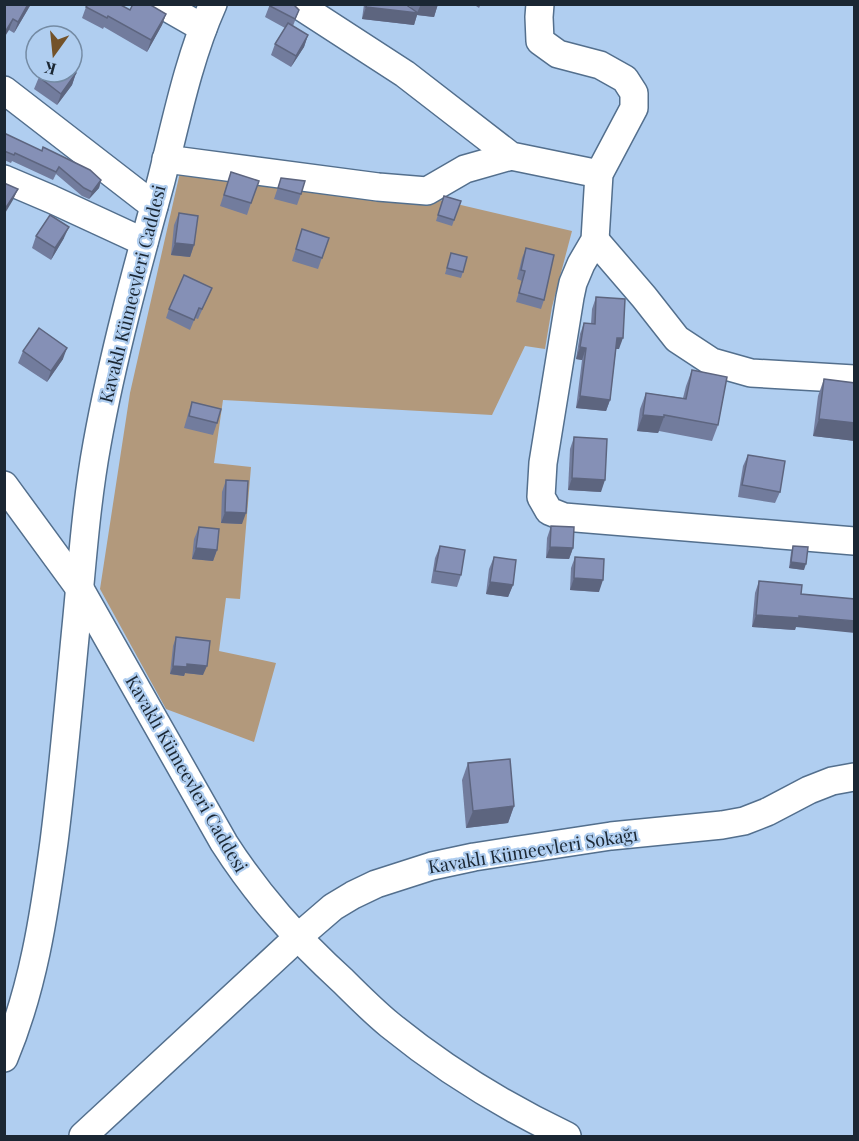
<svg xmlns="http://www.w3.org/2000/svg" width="859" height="1141" viewBox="0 0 859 1141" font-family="'Playfair Display',serif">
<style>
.green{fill:#b2997c}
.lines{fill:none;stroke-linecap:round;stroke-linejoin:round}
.minor-casing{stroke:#536f8d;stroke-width:30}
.minor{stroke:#fff;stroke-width:27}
.wall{fill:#727c9d}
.shaded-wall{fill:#5d657f}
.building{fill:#8590b6;stroke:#5d657f;stroke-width:1.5}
.labels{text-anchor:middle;stroke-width:4.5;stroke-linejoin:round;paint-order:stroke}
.street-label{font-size:18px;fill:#1b2733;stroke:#b0cef0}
</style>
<rect width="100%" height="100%" fill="#b0cef0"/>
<polygon class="green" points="181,168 431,198 572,231 552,307 545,349 525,346 492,415 223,400 214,463 251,467 240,599 226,598 219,651 276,663 254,742 166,709 100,589 130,393"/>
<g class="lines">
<g class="minor-casing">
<g id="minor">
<polyline points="161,4 203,28"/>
<polyline points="297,4 405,74 511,156 599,174"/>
<polyline points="540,4 539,17 540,41 558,54 600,65 625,79 634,93 634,108 599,174 595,240 581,264 573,283 570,297 543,463 541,497 549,511 564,517 854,541"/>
<polyline points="4,90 154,206"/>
<polyline points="166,159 378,187 427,191 465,169 511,156"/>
<polyline points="4,179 51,199 144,242"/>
<polyline points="595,240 644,297 677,339 712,362 751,373 854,379"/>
<path d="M 4,485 L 80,589 L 224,843 C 258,896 296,938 343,981 C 358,996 373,1011 390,1025 C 444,1069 504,1106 567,1136"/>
<path d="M 4,1058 C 33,989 44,916 54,842 C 63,771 69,699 76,627 C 82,566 86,504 97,444 C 113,355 137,268 161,181 C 176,122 188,60 213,4"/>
<polyline points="83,1136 297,938 333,907 353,895 376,884 432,866 474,857 532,848 611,836 722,825 744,821 767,812 809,790 832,781 854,777"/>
</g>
</g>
<use href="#minor" class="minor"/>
</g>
<g class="wall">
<polygon points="4,4 31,4 14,33 9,30"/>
<polygon points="270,4 299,10 293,26 308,35 304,47 291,67 271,55 275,44 285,28 265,17"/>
<polygon points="364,4 405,4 413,10 408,4 438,4 434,17 417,15 414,25 362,19"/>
<polygon points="473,4 481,4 479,8"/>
<polygon points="86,7 130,10 166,14 162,25 147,52 104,27 103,29 82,18"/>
<polygon points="76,73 72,85 57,105 34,89 39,77"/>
<polygon points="4,133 101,180 99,188 89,199 82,196 56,174 53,180 12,161 11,163 4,160"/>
<polygon points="231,172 251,203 247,215 220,206"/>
<polygon points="281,178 301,194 297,205 274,199"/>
<polygon points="444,196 461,201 452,226 436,221"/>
<polygon points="179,213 194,245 190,257 171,255 174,225"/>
<polygon points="302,229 329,238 318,269 292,261"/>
<polygon points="36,236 64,238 51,260 32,248"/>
<polygon points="526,248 544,300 541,309 516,302 522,281 517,279 522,258"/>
<polygon points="451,253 463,272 461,278 445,274"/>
<polygon points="212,288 198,319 195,318 190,330 166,318 169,309"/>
<polygon points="596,297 619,349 616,349 610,400 606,411 576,408 582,360 576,359 580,334 584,323 591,324 592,309"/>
<polygon points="23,351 63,359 47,382 18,363"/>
<polygon points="692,370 718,425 712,441 659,431 658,433 637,431 640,409 646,393 683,398 686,386"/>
<polygon points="824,379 855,383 855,441 813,436 818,396"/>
<polygon points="192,402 217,423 213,435 184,428 188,414"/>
<polygon points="574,437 601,492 568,490 570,449"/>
<polygon points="748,455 780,492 775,503 738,497 743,466"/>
<polygon points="226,480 242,524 221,523 222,492"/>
<polygon points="551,526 573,548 569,559 546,558 547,538"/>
<polygon points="199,527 217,550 213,561 192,559 194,539"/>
<polygon points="440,546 461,575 457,587 431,583 435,558"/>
<polygon points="793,546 804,570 789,568 791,552"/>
<polygon points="494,557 513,585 508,597 486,594 489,569"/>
<polygon points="575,557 599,592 570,590 571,568"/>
<polygon points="759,581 801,594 795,630 752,627 755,593"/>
<polygon points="176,637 203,675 185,673 184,676 170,674 173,646"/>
<polygon points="468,763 514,806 508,823 466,828 462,780"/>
</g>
<g class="shaded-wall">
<polygon points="28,4 31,4 14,33 18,22"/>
<polygon points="421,4 438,4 434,17 417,15 414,25 362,19 366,7 417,13"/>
<polygon points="166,14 162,25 147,52 151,40"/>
<polygon points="13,19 9,30 4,38 4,34"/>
<polygon points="308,35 304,47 291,67 296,56"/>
<polygon points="76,73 72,85 57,105 61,94"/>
<polygon points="101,180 99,188 89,199 92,192"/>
<polygon points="18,189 13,200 4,215 5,209"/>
<polygon points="69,227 64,238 51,260 55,248"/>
<polygon points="175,243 194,245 190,257 171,255"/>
<polygon points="617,338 623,338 619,349 613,349"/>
<polygon points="580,347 586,348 582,360 576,359"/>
<polygon points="67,348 63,359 47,382 51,371"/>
<polygon points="580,396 610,400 606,411 576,408"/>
<polygon points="643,415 664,417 658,433 637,431"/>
<polygon points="819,419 855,423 855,441 813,436"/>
<polygon points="572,478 605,480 601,492 568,490"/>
<polygon points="225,512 246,513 242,524 221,523"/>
<polygon points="550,547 573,548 569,559 546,558"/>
<polygon points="196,548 217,550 213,561 192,559"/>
<polygon points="791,562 806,564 804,570 789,568"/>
<polygon points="574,578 603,580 599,592 570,590"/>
<polygon points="490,582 513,585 508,597 486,594"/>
<polygon points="756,615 799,616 855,621 855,633 796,627 795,630 752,627"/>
<polygon points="187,664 207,666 203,675 185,673 184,676 170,674 173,666"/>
<polygon points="514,806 508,823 466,828 473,811"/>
</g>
<g class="building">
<polygon points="4,4 28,4 18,22 13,19 4,34"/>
<polygon points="88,4 119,4 130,10 133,4 149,4 166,14 151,40 108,16 107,18 86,7"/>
<polygon points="270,4 293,4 299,10 295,19 270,6"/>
<polygon points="367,4 405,4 418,13 366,7"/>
<polygon points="288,23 308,35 296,56 275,44"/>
<polygon points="72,70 76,73 61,94 39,77 43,72 72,72"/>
<polygon points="4,133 42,151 43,147 45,148 90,170 101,180 92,192 84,188 59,167 56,172 15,153 14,155 4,151"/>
<polygon points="231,172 259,181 251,203 224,195"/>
<polygon points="281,178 305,181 301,194 278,188"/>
<polygon points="4,183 18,189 5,209 4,209"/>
<polygon points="444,196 461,201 454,220 438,215"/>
<polygon points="179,213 198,216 194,245 175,243"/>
<polygon points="50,215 69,227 55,248 36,236"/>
<polygon points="302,229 329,238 322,258 296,249"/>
<polygon points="526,248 554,255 544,300 519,293 525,271 521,270"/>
<polygon points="451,253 467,257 463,272 447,268"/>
<polygon points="184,275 212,288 202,309 199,308 194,320 169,309"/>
<polygon points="596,297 625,299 623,338 617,338 610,400 580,396 586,348 580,347 584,323 595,324"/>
<polygon points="39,328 67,348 51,371 23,351"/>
<polygon points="692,370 727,377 718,425 664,415 664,417 643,415 646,393 686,399"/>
<polygon points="824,379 855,383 855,423 819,419"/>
<polygon points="192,402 221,409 217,423 189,416"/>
<polygon points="574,437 607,439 605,480 572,478"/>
<polygon points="748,455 785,461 780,492 742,485"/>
<polygon points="226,480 248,481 246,513 225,512"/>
<polygon points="551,526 574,527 573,548 550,547"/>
<polygon points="199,527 219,529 217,550 196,548"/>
<polygon points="440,546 465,550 461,575 435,571"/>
<polygon points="793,546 808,547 806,564 791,562"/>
<polygon points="494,557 516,560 513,585 490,582"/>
<polygon points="575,557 604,559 603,580 574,578"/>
<polygon points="759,581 802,585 801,594 855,599 855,621 799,616 799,618 756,615"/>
<polygon points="176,637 210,641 207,666 187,664 187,667 173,666"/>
<polygon points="510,759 514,806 473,811 468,763"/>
</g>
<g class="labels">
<g class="street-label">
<text transform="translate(133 294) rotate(-76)" y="6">Kavaklı Kümeevleri Caddesi</text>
<text transform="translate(186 774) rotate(60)" y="6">Kavaklı Kümeevleri Caddesi</text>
<text transform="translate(533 851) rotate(-9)" y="6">Kavaklı Kümeevleri Sokağı</text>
</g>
</g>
<rect width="859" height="1141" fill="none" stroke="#1b2733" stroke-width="12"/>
<g transform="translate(54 54) rotate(195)"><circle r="28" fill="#b0cef0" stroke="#748ba4" stroke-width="1.5"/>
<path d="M0-4.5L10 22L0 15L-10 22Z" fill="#735229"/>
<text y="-9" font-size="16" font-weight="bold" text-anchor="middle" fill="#1b2733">K</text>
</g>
</svg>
